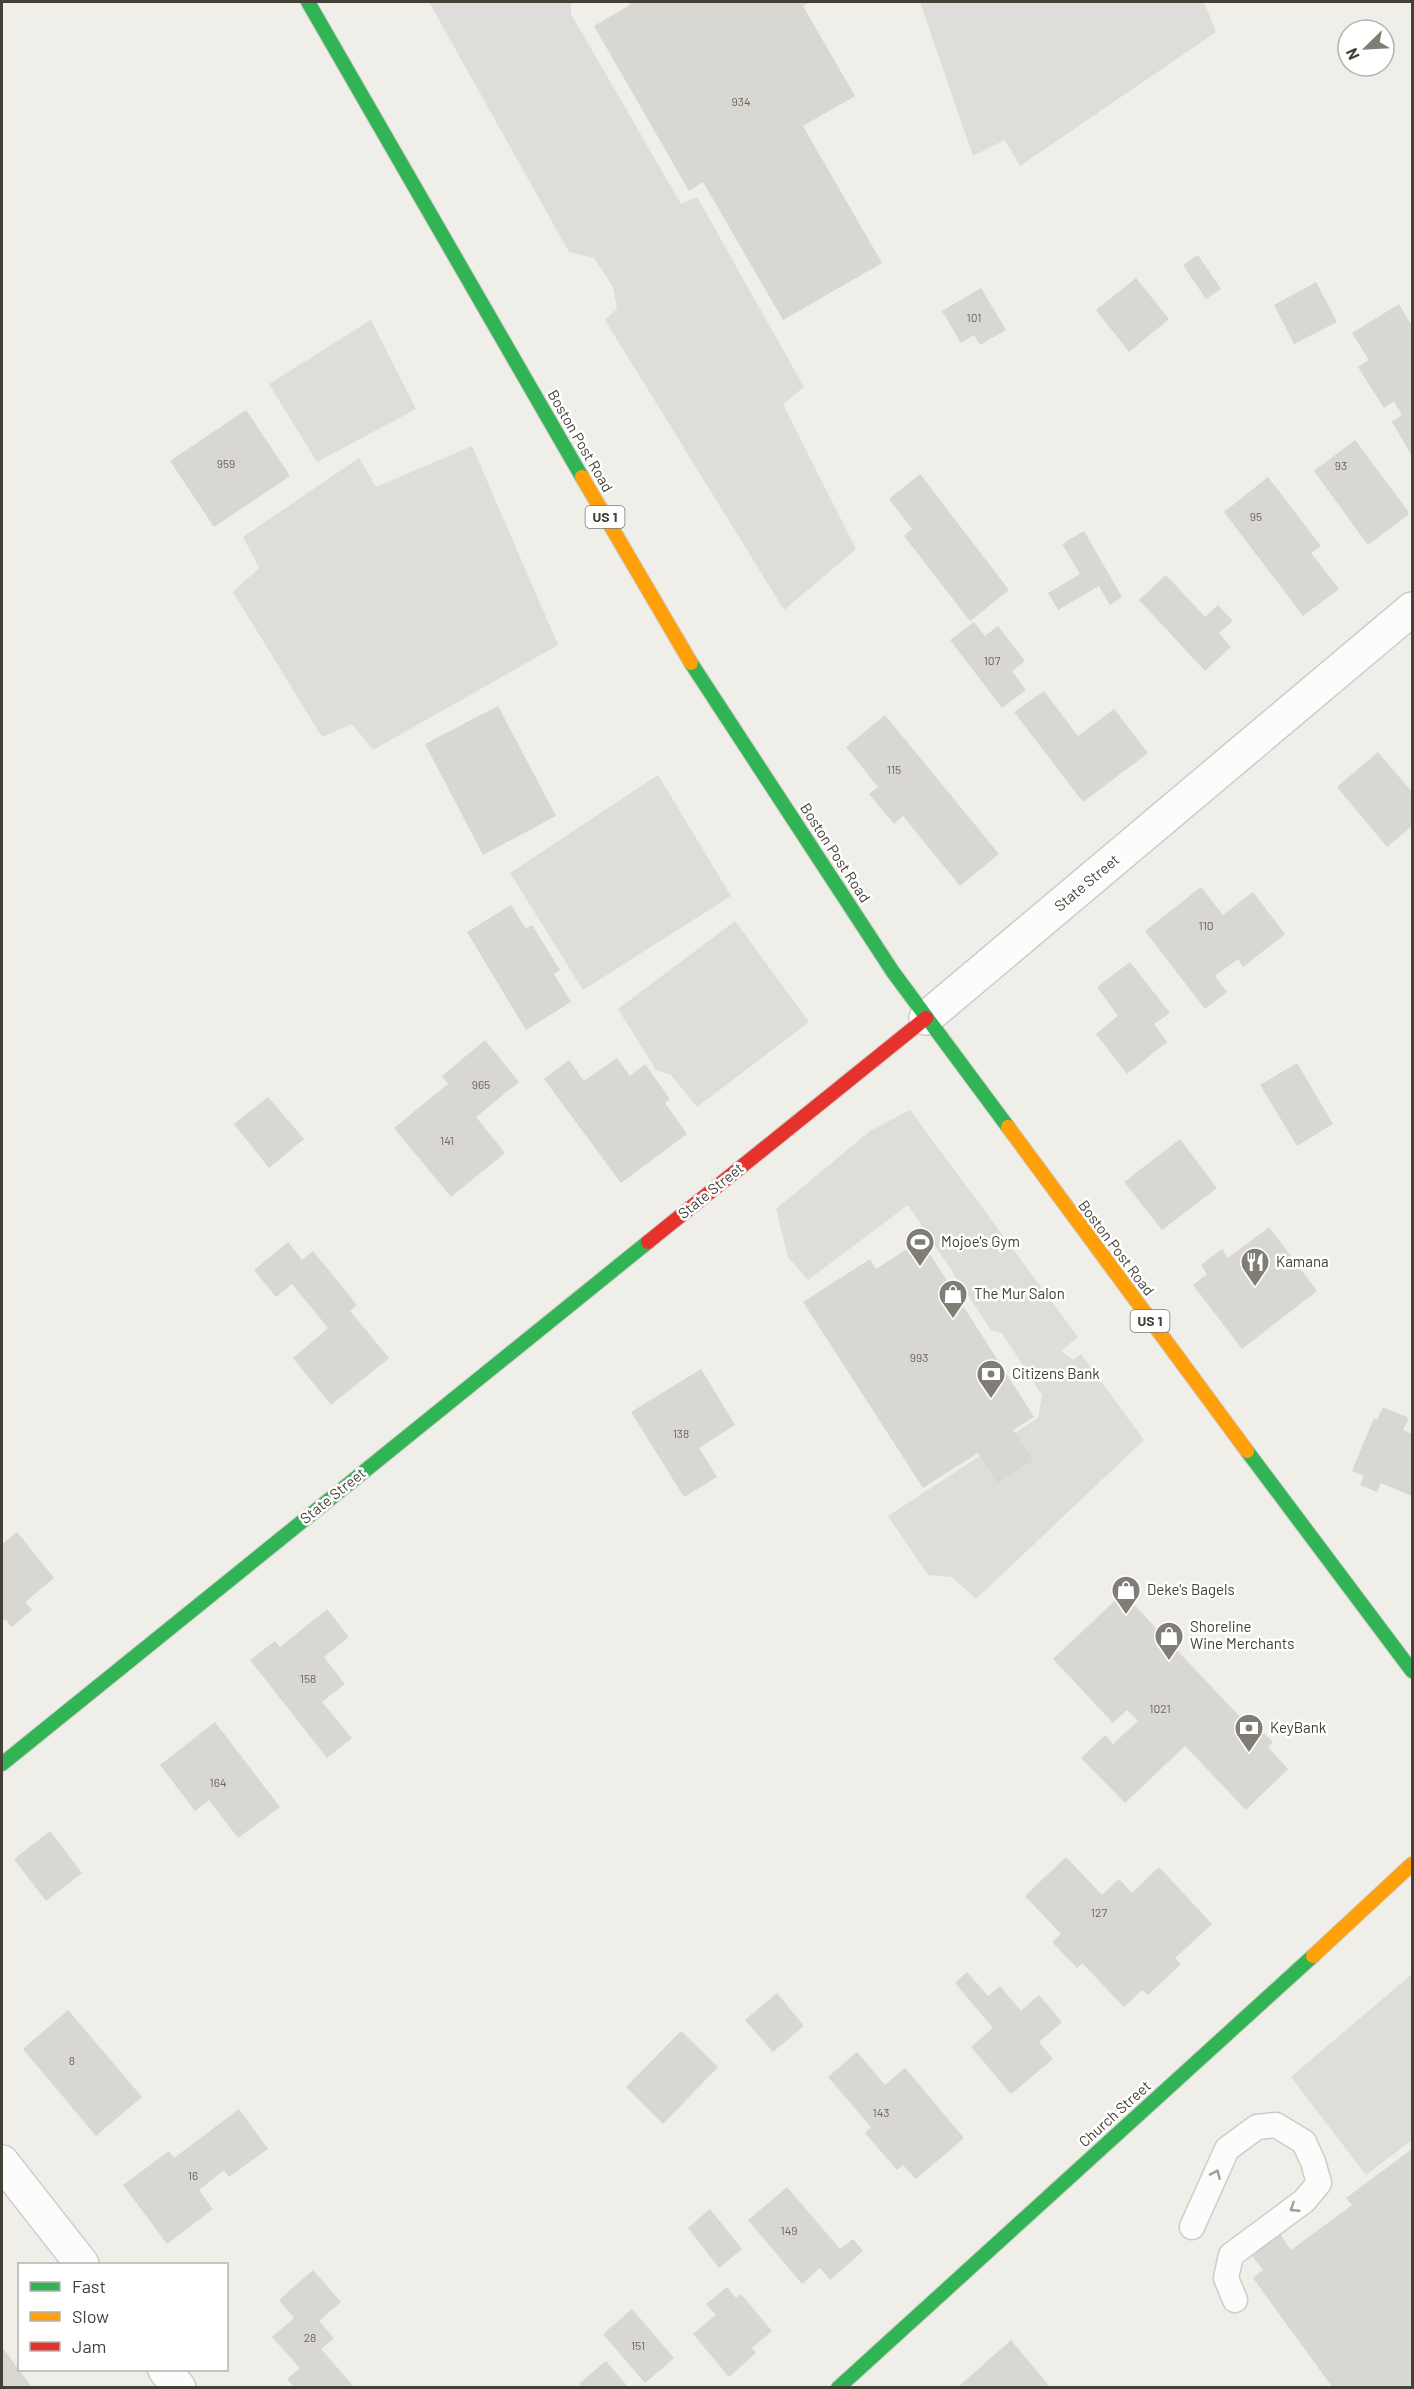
<svg xmlns="http://www.w3.org/2000/svg" width="1414" height="2389" viewBox="0 0 1414 2389" font-family="Barlow,sans-serif">
<style>
.parking{fill:#deddd9}
.building{fill:#d9d7d1}
.lines{fill:none;stroke-linecap:round;stroke-linejoin:round}
.lane-casing{stroke:#cdccc7;stroke-width:27}
.street-casing{stroke:#cdccc7;stroke-width:36}
.fast-casing{stroke:#cecbc0;stroke-width:16}
.slow-casing{stroke:#cecbc0;stroke-width:16}
.jam-casing{stroke:#cecbc0;stroke-width:16}
.lane{stroke:#fdfcfc;stroke-width:24}
.street{stroke:#fdfcfc;stroke-width:33}
.fast{stroke:#30b455;stroke-width:14}
.slow{stroke:#ff9f0a;stroke-width:14}
.jam{stroke:#e5322d;stroke-width:14}
.oneway{stroke:#a09e99}
.labels{text-anchor:middle;stroke-width:5;stroke-linejoin:round;paint-order:stroke}
.number-label{font-size:12px;fill:#6a665e}
.shield{fill:#fff;stroke:#7c7972;stroke-width:1.5}
.shield-label{font-size:14px;font-weight:bold;fill:#444036}
.street-label{font-size:15px;fill:#444036;stroke:#fff}
.poi-label{font-size:15px;fill:#444036;stroke:#fff;text-anchor:start}
</style>
<rect width="100%" height="100%" fill="#efeee9"/>
<g class="parking">
<polygon points="429,2 576,2 571,4 571,14 681,204 697,197 804,387 783,404 856,549 784,610 605,320 617,309 613,287 594,258 569,252"/>
<polygon points="920,2 1204,2 1216,32 1020,166 1005,140 973,156"/>
<polygon points="371,320 416,409 317,462 269,384"/>
<polygon points="472,446 558,645 373,750 352,724 322,737 233,592 259,568 243,537 359,458 376,487"/>
<polygon points="658,775 731,896 583,990 510,873"/>
<polygon points="735,921 809,1022 697,1107 671,1075 656,1070 618,1009"/>
<polygon points="910,1110 1078,1337 1061,1351 1073,1360 1081,1354 1144,1440 976,1599 952,1577 928,1575 888,1516 1038,1418 1042,1395 1002,1333 991,1330 908,1205 808,1280 788,1257 776,1209 870,1131"/>
<polygon points="1412,1974 1412,2140 1366,2175 1291,2077"/>
</g>
<g class="building">
<polygon points="628,2 810,2 803,6 855,96 803,126 882,263 783,320 703,182 689,191 594,26 630,5"/>
<polygon points="1198,255 1221,289 1206,299 1183,265"/>
<polygon points="1136,278 1169,319 1129,352 1096,310"/>
<polygon points="1316,282 1337,322 1294,344 1274,305"/>
<polygon points="981,288 1006,330 980,345 974,335 961,343 942,311"/>
<polygon points="1399,304 1412,326 1412,456 1392,422 1402,415 1394,401 1384,408 1358,367 1369,360 1352,333"/>
<polygon points="246,410 290,476 214,527 170,461"/>
<polygon points="1355,440 1408,511 1408,515 1368,545 1314,471"/>
<polygon points="920,474 1009,590 970,621 904,536 912,529 889,499"/>
<polygon points="1268,477 1321,546 1311,553 1339,589 1303,616 1224,512"/>
<polygon points="1084,531 1122,597 1110,605 1099,586 1058,610 1048,593 1080,574 1062,544"/>
<polygon points="1166,575 1205,617 1218,605 1233,621 1219,633 1231,647 1205,671 1139,600"/>
<polygon points="974,622 985,636 998,626 1025,661 1012,671 1026,690 1002,708 950,640"/>
<polygon points="1044,691 1078,736 1114,709 1148,753 1083,802 1014,712"/>
<polygon points="498,706 556,816 483,855 425,744"/>
<polygon points="885,715 999,854 960,886 903,816 894,824 869,794 878,787 846,747"/>
<polygon points="1378,752 1412,792 1412,826 1387,847 1337,787"/>
<polygon points="1201,887 1223,915 1253,892 1285,934 1243,967 1238,959 1215,976 1227,992 1205,1009 1145,931"/>
<polygon points="511,905 526,929 532,925 560,970 554,974 571,1002 526,1030 467,932"/>
<polygon points="1130,962 1170,1013 1154,1024 1167,1042 1127,1074 1096,1034 1118,1016 1097,987"/>
<polygon points="485,1040 519,1082 476,1117 505,1153 451,1197 394,1128 448,1084 442,1076"/>
<polygon points="617,1058 630,1076 645,1064 670,1099 665,1103 687,1134 621,1183 544,1079 569,1060 584,1081"/>
<polygon points="1297,1063 1333,1124 1297,1146 1260,1085"/>
<polygon points="268,1097 304,1139 269,1168 234,1124"/>
<polygon points="1180,1139 1217,1188 1162,1230 1124,1182"/>
<polygon points="1269,1227 1317,1291 1242,1349 1193,1285 1207,1274 1201,1265 1222,1249 1228,1258"/>
<polygon points="921,1240 1034,1417 1013,1430 1033,1460 997,1483 978,1453 923,1488 803,1302 870,1259 876,1269"/>
<polygon points="288,1242 302,1260 313,1251 357,1305 350,1311 389,1358 331,1405 293,1358 328,1328 292,1284 276,1297 254,1270"/>
<polygon points="701,1369 735,1425 699,1448 717,1477 684,1497 631,1412"/>
<polygon points="1383,1407 1409,1418 1403,1430 1412,1434 1412,1496 1381,1483 1377,1492 1360,1485 1364,1476 1352,1471 1374,1418 1377,1420"/>
<polygon points="17,1532 54,1578 25,1602 32,1610 12,1627 5,1619 2,1622 2,1544"/>
<polygon points="1123,1593 1257,1735 1262,1731 1273,1742 1268,1747 1288,1769 1246,1810 1185,1746 1125,1803 1081,1758 1105,1735 1113,1744 1138,1721 1127,1710 1113,1723 1053,1659"/>
<polygon points="327,1609 349,1637 324,1657 345,1684 322,1702 352,1738 327,1758 250,1660 275,1641 280,1647"/>
<polygon points="215,1722 280,1807 238,1838 209,1800 195,1811 160,1765"/>
<polygon points="50,1831 82,1873 46,1901 14,1859"/>
<polygon points="1066,1857 1102,1895 1119,1879 1132,1893 1159,1867 1212,1924 1175,1958 1181,1964 1148,1995 1142,1990 1124,2007 1082,1963 1077,1968 1052,1942 1061,1934 1025,1896"/>
<polygon points="967,1972 988,1996 1000,1986 1021,2011 1039,1995 1062,2022 1039,2042 1053,2059 1011,2094 971,2047 993,2028 955,1983"/>
<polygon points="777,1993 804,2026 773,2052 745,2020"/>
<polygon points="68,2010 142,2097 96,2136 23,2049"/>
<polygon points="681,2031 718,2067 663,2124 626,2087"/>
<polygon points="857,2052 885,2085 905,2068 964,2138 916,2179 903,2165 897,2170 865,2133 871,2127 828,2077"/>
<polygon points="239,2109 268,2149 229,2177 224,2170 199,2190 213,2209 167,2244 123,2185 169,2151 174,2158"/>
<polygon points="1412,2149 1412,2388 1333,2388 1253,2278 1263,2270 1246,2248 1275,2227 1291,2250 1352,2205 1346,2198"/>
<polygon points="787,2187 840,2249 853,2239 863,2251 830,2280 820,2268 802,2284 748,2220"/>
<polygon points="710,2209 742,2249 719,2268 688,2228"/>
<polygon points="313,2270 341,2302 319,2321 334,2338 321,2349 355,2388 295,2388 287,2379 300,2368 272,2337 294,2318 279,2300"/>
<polygon points="727,2287 736,2298 741,2294 772,2331 752,2348 756,2353 729,2377 693,2334 716,2315 706,2304"/>
<polygon points="632,2309 674,2358 645,2383 603,2334"/>
<polygon points="1011,2340 1051,2388 957,2388"/>
<polygon points="2,2347 31,2386 29,2388 2,2388"/>
<polygon points="606,2361 629,2388 582,2388 579,2384"/>
</g>
<g class="lines">
<g class="lane-casing">
<polyline id="lane" points="1192,2227 1227,2149 1257,2127 1276,2125 1304,2142 1313,2162 1319,2183 1304,2201 1231,2255 1226,2278 1235,2300"/>
</g>
<g class="street-casing">
<g id="street">
<polyline points="926,1018 1412,609"/>
<polyline points="2,2162 82,2264"/>
<polyline points="165,2370 179,2388"/>
</g>
</g>
<g class="fast-casing">
<g id="fast">
<polyline points="308,2 582,477"/>
<polyline points="691,663 893,972 1008,1127"/>
<polyline points="1247,1451 1412,1671"/>
<polyline points="2,1764 648,1242"/>
<polyline points="838,2388 1313,1956"/>
</g>
</g>
<g class="slow-casing">
<g id="slow">
<polyline points="582,477 691,663"/>
<polyline points="1008,1127 1247,1451"/>
<polyline points="1313,1956 1412,1864"/>
</g>
</g>
<g class="jam-casing">
<polyline id="jam" points="648,1242 926,1018"/>
</g>
<use href="#lane" class="lane"/>
<use href="#street" class="street"/>
<use href="#fast" class="fast"/>
<use href="#slow" class="slow"/>
<use href="#jam" class="jam"/>
</g>
<defs><path id="oneway-chevron" d="M-2-3.5L2.5 0L-2 3.5" fill="none" stroke-width="1.6" stroke-linecap="round" stroke-linejoin="round" transform="scale(1.5)"/></defs>
<g class="oneway">
<use href="#oneway-chevron" transform="translate(1216 2174) rotate(-66)"/>
<use href="#oneway-chevron" transform="translate(1294 2208) rotate(147)"/>
</g>
<defs>
<g id="stadium-pin" transform="scale(1.5)"><path d="M0 17L-7.5 6A9.5 9.5 0 1 1 7.5 6Z" fill="#807d75" stroke="#fff"/><path d="M0-5a6.5 5 0 1 0 0 10a6.5 5 0 1 0 0-10ZM-3.5-1.8h7v3.6h-7Z" fill="#fff"/></g>
<g id="restaurant-pin" transform="scale(1.5)"><path d="M0 17L-7.5 6A9.5 9.5 0 1 1 7.5 6Z" fill="#807d75" stroke="#fff"/><path d="M-5-6h1v4h1v-4h1v4h1v-4h1v5L-1.5 .5V6h-2V.5L-5-1ZM5-6V6H3V1.5H1.5Q1.5-4 5-6Z" fill="#fff"/></g>
<g id="shop-pin" transform="scale(1.5)"><path d="M0 17L-7.5 6A9.5 9.5 0 1 1 7.5 6Z" fill="#807d75" stroke="#fff"/><path d="M-5-2.5h2.3a2.7 3.5 0 0 1 5.4 0H5L5.5 6h-11ZM-1.5-2.5h3a1.5 2.3 0 0 0-3 0Z" fill="#fff"/></g>
<g id="bank-pin" transform="scale(1.5)"><path d="M0 17L-7.5 6A9.5 9.5 0 1 1 7.5 6Z" fill="#807d75" stroke="#fff"/><path d="M-6-4H6V4H-6ZM0-2.3a2.3 2.3 0 1 0 0 4.6a2.3 2.3 0 1 0 0-4.6Z" fill="#fff"/></g>
</defs>
<g fill-rule="evenodd">
<use href="#stadium-pin" x="920" y="1242"/>
<use href="#restaurant-pin" x="1255" y="1262"/>
<use href="#shop-pin" x="953" y="1294"/>
<use href="#bank-pin" x="991" y="1374"/>
<use href="#shop-pin" x="1126" y="1590"/>
<use href="#shop-pin" x="1169" y="1636"/>
<use href="#bank-pin" x="1249" y="1728"/>
</g>
<g class="labels">
<g class="number-label">
<text x="741" y="106">934</text>
<text x="974" y="322">101</text>
<text x="226" y="468">959</text>
<text x="1341" y="470">93</text>
<text x="1256" y="521">95</text>
<text x="992" y="665">107</text>
<text x="894" y="774">115</text>
<text x="1206" y="930">110</text>
<text x="481" y="1089">965</text>
<text x="447" y="1145">141</text>
<text x="919" y="1362">993</text>
<text x="681" y="1438">138</text>
<text x="308" y="1683">158</text>
<text x="1160" y="1713">1021</text>
<text x="218" y="1787">164</text>
<text x="1099" y="1917">127</text>
<text x="72" y="2065">8</text>
<text x="881" y="2117">143</text>
<text x="193" y="2180">16</text>
<text x="789" y="2235">149</text>
<text x="310" y="2342">28</text>
<text x="638" y="2350">151</text>
</g>
<g class="shield">
<rect x="585.5" y="506" width="39" height="22" rx="4.5"/>
<rect x="1130.5" y="1310" width="39" height="22" rx="4.5"/>
</g>
<g class="shield-label">
<text x="605" y="522">US 1</text>
<text x="1150" y="1326">US 1</text>
</g>
<g class="street-label">
<text transform="translate(580 441) rotate(60)" y="5">Boston Post Road</text>
<text transform="translate(835 853) rotate(57)" y="5">Boston Post Road</text>
<text transform="translate(1087 883) rotate(-40)" y="5">State Street</text>
<text transform="translate(711 1191) rotate(-39)" y="5">State Street</text>
<text transform="translate(1116 1248) rotate(53)" y="5">Boston Post Road</text>
<text transform="translate(333 1496) rotate(-39)" y="5">State Street</text>
<text transform="translate(1115 2114) rotate(-42)" y="5">Church Street</text>
</g>
<g class="poi-label">
<text x="941" y="1247">Mojoe's Gym</text>
<text x="1276" y="1267">Kamana</text>
<text x="974" y="1299">The Mur Salon</text>
<text x="1012" y="1379">Citizens Bank</text>
<text x="1147" y="1595">Deke's Bagels</text>
<text x="1190" y="1632">Shoreline<tspan x="1190" dy="17">Wine Merchants</tspan></text>
<text x="1270" y="1733">KeyBank</text>
</g>
</g>
<rect width="1414" height="2389" fill="none" stroke="#444036" stroke-width="6"/>
<rect x="18" y="2263" width="210" height="108" fill="#ffffff" stroke="#b4b3af" stroke-width="1.5"/>
<rect x="30" y="2282" width="30" height="9" fill="#30b455" stroke="#b4b3af" stroke-width="1.5"/>
<text x="72" y="2293" font-size="18" fill="#444036">Fast</text>
<rect x="30" y="2312" width="30" height="9" fill="#ff9f0a" stroke="#b4b3af" stroke-width="1.5"/>
<text x="72" y="2323" font-size="18" fill="#444036">Slow</text>
<rect x="30" y="2342" width="30" height="9" fill="#e5322d" stroke="#b4b3af" stroke-width="1.5"/>
<text x="72" y="2353" font-size="18" fill="#444036">Jam</text>
<g transform="translate(1366 48) rotate(246)"><circle r="28" fill="#ffffff" stroke="#b4b3af" stroke-width="1.5"/>
<path d="M0-4.5L10 22L0 15L-10 22Z" fill="#807d75"/>
<text y="-9" font-size="16" font-weight="bold" text-anchor="middle" fill="#444036">N</text>
</g>
</svg>
